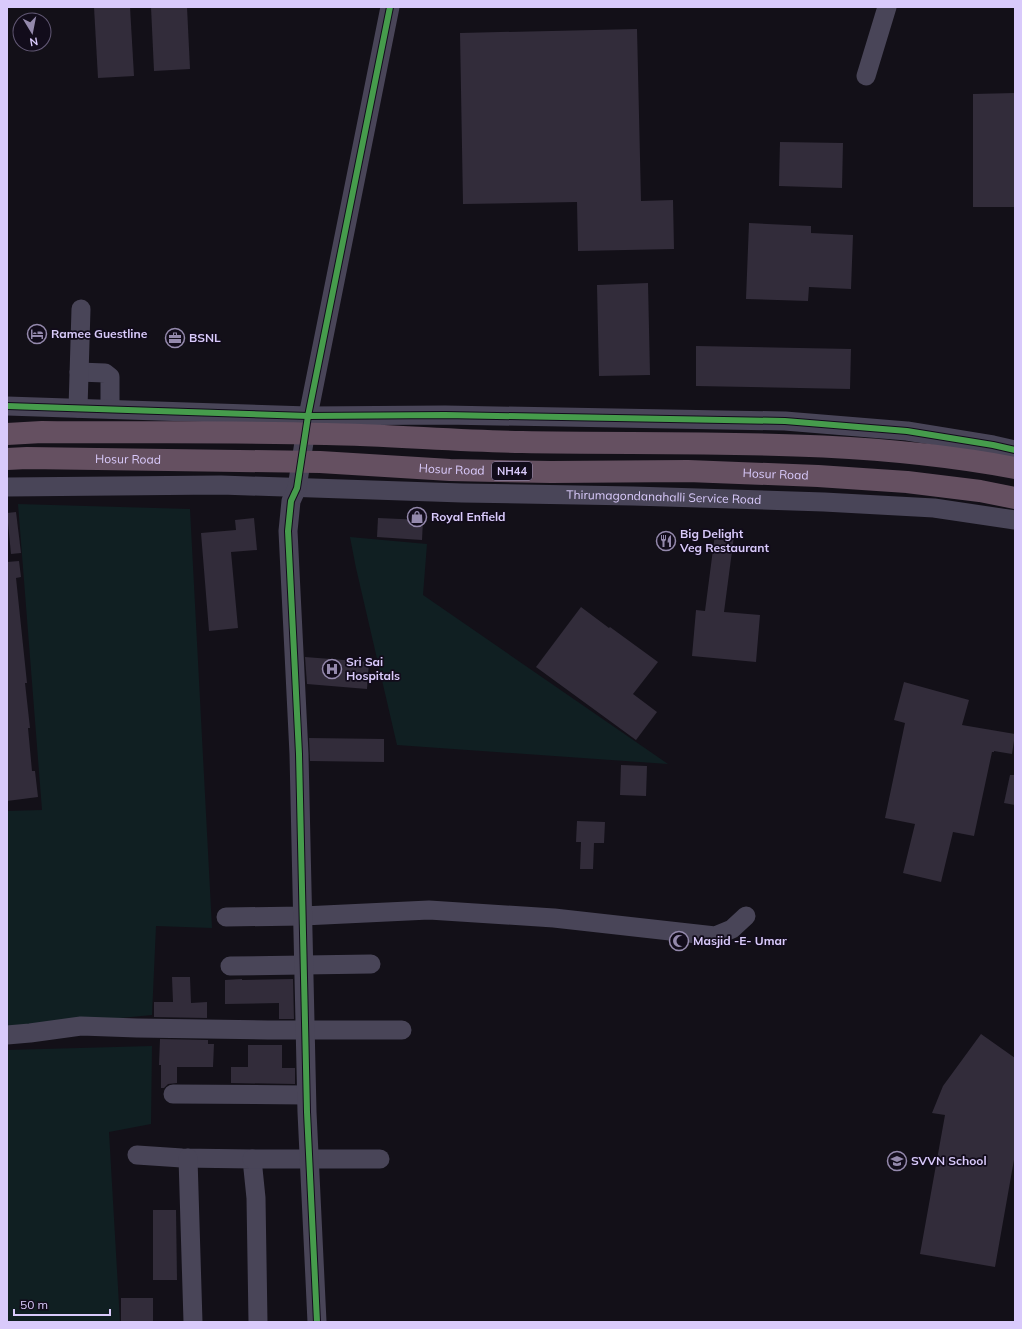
<svg xmlns="http://www.w3.org/2000/svg" width="1022" height="1329" viewBox="0 0 1022 1329" font-family="Mulish,sans-serif">
<style>
.green{fill:#101f22}
.building{fill:#322c3a}
.lines{fill:none;stroke-linecap:round;stroke-linejoin:round}
.minor{stroke:#494558;stroke-width:19}
.highway{stroke:#655061;stroke-width:22}
.cycleway-casing{stroke:#120c1b;stroke-width:8}
.cycleway{stroke:#469c4c;stroke-width:6}
.labels{text-anchor:middle;stroke-width:3.5;stroke-linejoin:round;paint-order:stroke}
.shield{fill:#120c1b;stroke:#9d91b8;stroke-width:1}
.shield-label{font-size:11px;font-weight:bold;fill:#d9cafb}
.poi-label{font-size:12px;font-weight:bold;fill:#d9cafb;stroke:#120c1b;text-anchor:start}
.street-label{font-size:12px;fill:#d9cafb;stroke:#120c1b}
</style>
<rect width="100%" height="100%" fill="#131018"/>
<g class="green">
<polygon points="18,504 190,509 212,928 156,926 152,1015 7,1029 7,811 42,810"/>
<polygon points="350,537 427,544 423,595 668,764 397,745 356,568"/>
<polygon points="152,1046 151,1124 109,1132 120,1322 7,1322 7,1050"/>
</g>
<g class="building">
<polygon points="94,7 130,7 134,76 98,78"/>
<polygon points="151,7 187,7 190,69 154,71"/>
<polygon points="637,29 641,201 673,200 674,249 578,251 577,202 463,204 460,33"/>
<polygon points="1015,93 1015,207 973,207 973,94"/>
<polygon points="780,142 843,143 842,188 779,186"/>
<polygon points="749,223 811,226 811,233 853,235 851,289 809,287 808,301 746,299"/>
<polygon points="648,283 650,375 599,376 597,285"/>
<polygon points="696,346 851,349 850,389 696,386"/>
<polygon points="16,512 21,553 11,554 7,513"/>
<polygon points="254,518 257,550 231,552 238,628 209,631 201,533 236,530 235,520"/>
<polygon points="378,518 423,520 422,540 377,537"/>
<polygon points="715,534 734,536 724,612 760,615 756,662 692,656 696,610 705,611"/>
<polygon points="19,561 21,577 16,578 27,683 25,683 30,728 28,728 32,771 35,771 38,797 7,801 7,562"/>
<polygon points="581,607 609,628 610,627 658,662 633,694 657,712 636,740 536,667"/>
<polygon points="305,657 369,662 367,689 307,684"/>
<polygon points="904,682 969,700 962,725 1015,734 1012,754 994,751 994,752 992,752 974,836 953,832 941,882 903,873 915,824 885,818 905,723 894,720"/>
<polygon points="309,738 384,739 384,762 310,761"/>
<polygon points="621,765 647,766 646,796 620,795"/>
<polygon points="1010,775 1015,775 1015,805 1004,803"/>
<polygon points="577,821 605,822 604,843 594,843 593,869 580,869 581,842 576,842"/>
<polygon points="172,977 190,977 191,1003 207,1002 207,1018 154,1017 154,1002 173,1002"/>
<polygon points="242,979 242,980 293,979 294,1019 279,1019 279,1003 225,1004 225,980"/>
<polygon points="981,1034 1015,1058 1015,1154 995,1267 920,1254 945,1115 932,1113 943,1086"/>
<polygon points="160,1039 208,1040 208,1044 214,1044 213,1067 177,1067 177,1083 168,1084 164,1088 161,1088 161,1065 159,1065"/>
<polygon points="248,1045 282,1045 282,1068 295,1068 295,1084 231,1083 231,1067 248,1067"/>
<polygon points="153,1210 176,1210 177,1280 153,1280"/>
<rect x="121" y="1298" width="32" height="24"/>
</g>
<g class="lines">
<g class="minor">
<polyline points="866,76 887,7"/>
<polyline points="79,372 105,373 110,377 110,409"/>
<polyline points="7,406 308,416 445,415 785,421 907,431 993,445 1015,450"/>
<polyline points="78,408 81,309"/>
<path id="s1" d="M 7,487 L 221,485 L 462,493 L 633,496 L 824,502 L 934,508 L 1015,520"/>
<polyline points="226,917 303,916 429,910 554,918 715,936 732,929 746,916"/>
<polyline points="230,966 371,964"/>
<polyline points="7,1035 30,1033 81,1026 137,1028 268,1030 402,1030"/>
<polyline points="173,1094 306,1095"/>
<polyline points="137,1155 182,1158 252,1159 256,1198 258,1322"/>
<polyline points="188,1158 193,1322"/>
<polyline points="252,1159 380,1159"/>
<polyline points="317,1322 307,1112 299,754 288,531 291,501 297,488 308,416 390,7"/>
</g>
<g class="highway">
<path d="M 7,434 L 42,432 C 136,433 231,431 326,434 C 391,435 456,441 522,442 C 686,445 852,437 1015,468"/>
<path id="s2" d="M 7,459 L 27,458 L 320,462 L 450,470 L 551,472 L 688,471 L 818,476 L 907,482 L 980,491 L 1015,498"/>
</g>
<g class="cycleway-casing">
<g id="cycleway">
<polyline points="7,406 308,416 445,415 785,421 907,431 993,445 1015,450"/>
<polyline points="317,1322 307,1112 299,754 288,531 291,501 297,488 308,416 390,7"/>
</g>
</g>
<use href="#cycleway" class="cycleway"/>
</g>
<defs>
<g id="hotel-ring" transform="scale(1)"><circle r="9.5" fill="#120c1b" stroke="#9489ac" stroke-width="1.5"/><path d="M-6-4.5h1.5V1H6V5H4.5V3h-9V5H-6ZM-4 0a1.8 1.8 0 1 1 3.6 0ZM.5 0V-2.5h3Q6-2.5 6 0Z" fill="#9489ac"/></g>
<g id="office-ring" transform="scale(1)"><circle r="9.5" fill="#120c1b" stroke="#9489ac" stroke-width="1.5"/><path d="M-6-3h4V-5.5h4V-3h4V5H-6ZM-1-4.5V-3h2v-1.5ZM-6 0V1H6V0Z" fill="#9489ac"/></g>
<g id="shop-ring" transform="scale(1)"><circle r="9.5" fill="#120c1b" stroke="#9489ac" stroke-width="1.5"/><path d="M-5-2.5h2.3a2.7 3.5 0 0 1 5.4 0H5L5.5 6h-11ZM-1.5-2.5h3a1.5 2.3 0 0 0-3 0Z" fill="#9489ac"/></g>
<g id="restaurant-ring" transform="scale(1)"><circle r="9.5" fill="#120c1b" stroke="#9489ac" stroke-width="1.5"/><path d="M-5-6h1v4h1v-4h1v4h1v-4h1v5L-1.5 .5V6h-2V.5L-5-1ZM5-6V6H3V1.5H1.5Q1.5-4 5-6Z" fill="#9489ac"/></g>
<g id="hospital-ring" transform="scale(1)"><circle r="9.5" fill="#120c1b" stroke="#9489ac" stroke-width="1.5"/><path d="M-5-5h3v3.5h4V-5h3V5h-3V1.5h-4V5h-3Z" fill="#9489ac"/></g>
<g id="mosque-ring" transform="scale(1)"><circle r="9.5" fill="#120c1b" stroke="#9489ac" stroke-width="1.5"/><path d="M3.5-4.9A6 6 0 1 0 3.5 4.9A5 5 0 1 1 3.5-4.9Z" fill="#9489ac"/></g>
<g id="school-ring" transform="scale(1)"><circle r="9.5" fill="#120c1b" stroke="#9489ac" stroke-width="1.5"/><path d="M0-5L7-2L0 1L-7-2ZM-4 1L0 2.5L4 1V4Q0 6-4 4Z" fill="#9489ac"/></g>
</defs>
<g fill-rule="evenodd">
<use href="#hotel-ring" x="37" y="334"/>
<use href="#office-ring" x="175" y="338"/>
<use href="#shop-ring" x="417" y="517"/>
<use href="#restaurant-ring" x="666" y="541"/>
<use href="#hospital-ring" x="332" y="669"/>
<use href="#mosque-ring" x="679" y="941"/>
<use href="#school-ring" x="897" y="1161"/>
</g>
<g class="labels">
<rect class="shield" x="492" y="462" width="40" height="18" rx="3"/>
<g class="shield-label">
<text x="512" y="475">NH44</text>
</g>
<g class="poi-label">
<text x="51" y="338">Ramee Guestline</text>
<text x="189" y="342">BSNL</text>
<text x="431" y="521">Royal Enfield</text>
<text x="680" y="538">Big Delight<tspan x="680" dy="14">Veg Restaurant</tspan></text>
<text x="346" y="666">Sri Sai<tspan x="346" dy="14">Hospitals</tspan></text>
<text x="693" y="945">Masjid -E- Umar</text>
<text x="911" y="1165">SVVN School</text>
</g>
<g class="street-label">
<text dy="4" stroke="none"><textPath href="#s2" startOffset="121">Hosur Road</textPath></text>
<text dy="4" stroke="none"><textPath href="#s2" startOffset="445">Hosur Road</textPath></text>
<text dy="4" stroke="none"><textPath href="#s2" startOffset="769">Hosur Road</textPath></text>
<text dy="4" stroke="none"><textPath href="#s1" startOffset="657">Thirumagondanahalli Service Road</textPath></text>
</g>
</g>
<rect width="1022" height="1329" fill="none" stroke="#d9cafb" stroke-width="16"/>
<g transform="translate(32 32) rotate(170)"><circle r="19" fill="#120c1b" stroke="#625875"/>
<path d="M0-3L7 15L0 10L-7 15Z" fill="#9489ac"/>
<text y="-6" font-size="11" font-weight="bold" text-anchor="middle" fill="#d9cafb">N</text>
</g>
<path d="M14 1309v6h96v-6" fill="none" stroke="#d9cafb" stroke-width="2"/>
<text x="20" y="1309" font-size="12" fill="#d9cafb" stroke="#120c1b" stroke-width="3" paint-order="stroke">50 m</text>
</svg>
